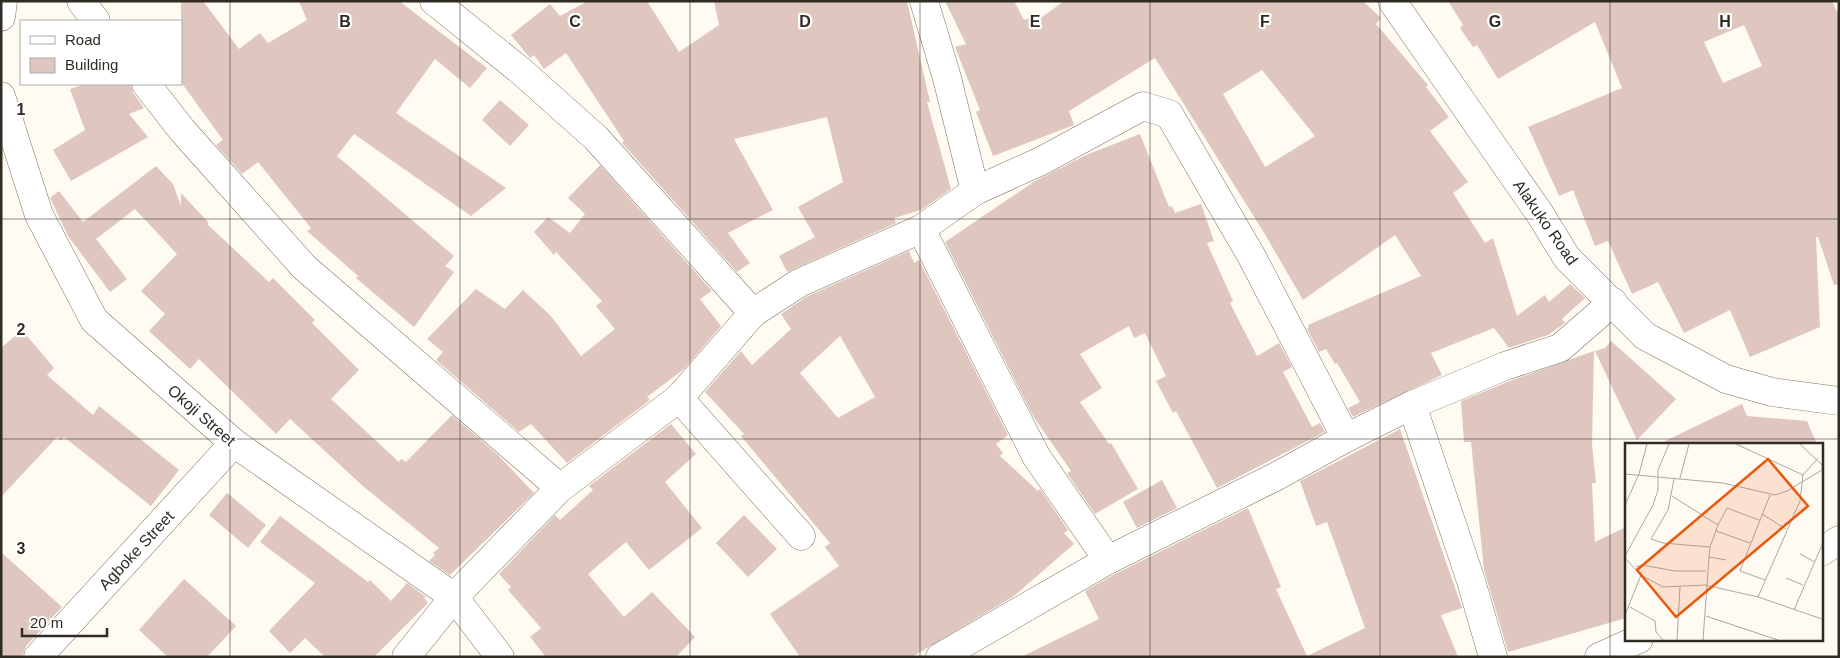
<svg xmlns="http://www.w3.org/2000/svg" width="1840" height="658" viewBox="0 0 1840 658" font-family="Helvetica,sans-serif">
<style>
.building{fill:#dfc7bf;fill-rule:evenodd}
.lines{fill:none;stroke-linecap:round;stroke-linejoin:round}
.minor-casing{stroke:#7e7463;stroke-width:29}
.major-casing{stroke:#7e7463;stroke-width:29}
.minor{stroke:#fff;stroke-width:28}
.major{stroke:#fff;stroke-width:28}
.grid{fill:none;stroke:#302c24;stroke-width:1;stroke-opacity:0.55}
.labels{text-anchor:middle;stroke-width:4.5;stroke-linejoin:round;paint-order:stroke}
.street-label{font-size:16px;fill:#302c24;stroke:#fff}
.inset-road{fill:none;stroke:#aca8a0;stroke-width:1}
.view{fill:#e8590c;fill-opacity:0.15;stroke:#e8590c;stroke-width:2.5}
.inset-edge{fill:none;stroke:#302c24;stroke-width:2.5}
.grid-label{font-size:16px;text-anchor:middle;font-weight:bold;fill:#302c24;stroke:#fff;stroke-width:4.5;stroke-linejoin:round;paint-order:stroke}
</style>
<rect width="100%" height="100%" fill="#fffaf2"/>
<g class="building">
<polygon points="181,1 203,1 239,49 260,33 268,43 307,20 299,1 399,1 487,68 470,88 435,59 396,113 506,188 471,216 354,134 337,156 454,256 445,266 454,272 414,327 356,278 358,276 307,231 311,228 258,162 242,174 216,145 223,140 181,82"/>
<polygon points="588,1 647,1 679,52 719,25 714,1 907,1 930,102 927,102 951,189 921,210 894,218 896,223 787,272 779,256 815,237 798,207 843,182 827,117 734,139 773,210 728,233 750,263 737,272 622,143 624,141 566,53 544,69 534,55 530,58 511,35 550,4 560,16"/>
<path d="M 945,1 L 1014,1 L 1024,20 L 1031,17 L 1034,23 L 1064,1 L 1363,1 L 1381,18 L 1376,24 L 1428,85 L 1426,87 L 1449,117 L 1430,131 L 1468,182 L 1453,193 L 1485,243 L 1493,238 L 1517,316 L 1545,295 L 1549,302 L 1570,284 L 1585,298 L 1562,319 L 1565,323 L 1548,335 L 1509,348 L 1494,328 L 1431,353 L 1442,375 L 1353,417 L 1348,408 L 1360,402 L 1337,363 L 1335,364 L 1326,349 L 1319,352 L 1307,329 L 1309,327 L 1308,325 L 1421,276 L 1395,235 L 1303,300 L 1266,236 L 1155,58 L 1069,111 L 1074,125 L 993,156 L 976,112 L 980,110 L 955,47 L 966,44 ZM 1262,70 L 1315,136 L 1265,167 L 1223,94 Z"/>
<path d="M 1448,1 L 1832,1 L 1839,16 L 1839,284 L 1834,285 L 1818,237 L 1816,237 L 1820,327 L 1750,357 L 1730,310 L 1684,333 L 1658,282 L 1632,294 L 1608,241 L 1595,246 L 1573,190 L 1559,196 L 1528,127 L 1622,88 L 1595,22 L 1498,79 L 1477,45 L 1473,47 L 1460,28 L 1463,25 ZM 1744,25 L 1762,66 L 1723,83 L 1704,42 Z"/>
<polygon points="85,84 131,84 133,93 144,108 129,114 148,137 71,181 53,150 85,130 70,89"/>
<polygon points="500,100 529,125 510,146 482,120"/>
<polygon points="1140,134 1169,207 1172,206 1175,213 1201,204 1214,241 1207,243 1233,301 1230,303 1257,356 1279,343 1292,367 1283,372 1312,427 1320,423 1325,432 1217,488 1176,411 1173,413 1156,381 1166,376 1145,333 1134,338 1129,326 1080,354 1102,388 1080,402 1109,444 1111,443 1138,489 1095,514 1067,473 1071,471 1033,416 945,242 1035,181 1086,155"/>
<polygon points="600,165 712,291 700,299 721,326 684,369 647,397 650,400 567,463 531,424 519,432 436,360 443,352 427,339 476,289 505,309 523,290 551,316 581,356 615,329 596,306 602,301 556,252 554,255 534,232 548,217 570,233 585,214 568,198"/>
<polygon points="156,166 173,184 181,206 181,193 209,223 207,224 269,282 273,278 315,320 312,323 359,370 331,399 399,462 401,459 406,462 452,415 498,455 534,493 450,575 429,561 435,555 433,553 439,548 364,487 290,419 276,434 199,359 190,369 149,331 165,314 141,291 177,254 135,209 96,239 127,279 110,292 68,236 50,198 59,191 83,222"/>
<path d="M 909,251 L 914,263 L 919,260 L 1008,435 L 996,444 L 1003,453 L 1000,456 L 1038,491 L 1040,489 L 1068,530 L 1064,533 L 1074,544 L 1014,596 L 912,657 L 800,657 L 770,614 L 839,566 L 825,547 L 830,543 L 741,436 L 744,434 L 705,392 L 741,351 L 752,365 L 791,329 L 781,314 L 806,297 ZM 840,336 L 875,397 L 838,418 L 800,373 Z"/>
<polygon points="22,330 54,368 47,375 93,415 99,406 179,470 151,506 64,437 61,441 57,437 1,497 1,348"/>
<polygon points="1611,341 1676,399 1637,440 1595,351 1605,348"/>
<polygon points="1594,351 1592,444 1596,483 1592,483 1595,542 1626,527 1626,618 1508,652 1484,570 1471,442 1464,442 1461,401 1510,381"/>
<polygon points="1742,404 1747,416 1807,421 1816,442 1659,444"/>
<polygon points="671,424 696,454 665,482 702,528 649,570 626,542 588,574 624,617 652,592 695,637 676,657 546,657 530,637 541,628 508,590 511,587 499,574 555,515 560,520 593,490 589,486"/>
<polygon points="1400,429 1462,608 1441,615 1458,657 1021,657 1099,619 1085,591 1115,574 1248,508 1281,587 1276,589 1307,656 1365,628 1327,522 1316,526 1300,481"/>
<polygon points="1162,480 1177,508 1137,528 1123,502"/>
<polygon points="227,493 266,525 248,548 209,515"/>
<polygon points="744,515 777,549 748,577 716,543"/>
<polygon points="280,516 368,582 370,580 391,601 407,583 426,597 424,598 428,603 374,657 325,657 305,638 290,653 269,631 315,583 260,542"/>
<polygon points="1,552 62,607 26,646 22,657 1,657"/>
<polygon points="184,579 236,626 207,657 168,657 139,630"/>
</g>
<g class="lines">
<g class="minor-casing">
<g id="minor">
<polyline points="81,1 96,21"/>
<polyline points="434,1 522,72 596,138 753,313 679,398"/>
<polyline points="924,1 947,78 975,191 1041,161 1143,106 1169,114 1252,257 1346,438"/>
<polyline points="1,17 3,1"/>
<polyline points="146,84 182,130 304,267 560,488"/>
<polyline points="1,96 39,215 94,320 234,443 454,597 500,657"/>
<polyline points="921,229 1036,456 1108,560"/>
<polyline points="753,313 799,283 921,229 975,191"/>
<polyline points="1412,405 1471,581 1493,657"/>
<polyline points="1821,552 1839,540"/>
<polyline points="38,657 234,443"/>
<polyline points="406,657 454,597 560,488 679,398 801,536"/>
<polyline points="940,657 1108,560 1277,476 1346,438 1412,405 1505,366 1560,348 1613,302"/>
<polyline points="1599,657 1639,639"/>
</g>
</g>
<g class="major-casing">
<polyline id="major" points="1392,1 1540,214 1567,258 1645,336 1726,379 1772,392 1839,401"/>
</g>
<use href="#minor" class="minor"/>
<use href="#major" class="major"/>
</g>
<path class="grid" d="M 230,1 L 230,657M 460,1 L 460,657M 690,1 L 690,657M 920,1 L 920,657M 1150,1 L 1150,657M 1380,1 L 1380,657M 1610,1 L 1610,657M 1,219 L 1839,219M 1,439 L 1839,439"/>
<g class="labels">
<g class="street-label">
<text transform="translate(1546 222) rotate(55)" y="6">Alakuko Road</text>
<text transform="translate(202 415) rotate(41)" y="6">Okoji Street</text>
<text transform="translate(136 550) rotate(-47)" y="6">Agboke Street</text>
</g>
</g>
<g transform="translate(1625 443)">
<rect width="198" height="198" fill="#fffaf2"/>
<path class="inset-road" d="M 111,1 L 178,32 L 193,15M 175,1 L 197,22M 0,31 L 98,40 L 150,52 L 162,48 L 197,27M 55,35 L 64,1M 49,36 L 43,67 L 26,96 L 38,100 L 85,104 L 84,114M 47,53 L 93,82 L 102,65 L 134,77M 0,62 L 14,31 L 22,1M 137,71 L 161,86M 91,88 L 125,100M 85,104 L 93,82M 175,111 L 190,119M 0,113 L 28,62 L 33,47 L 33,27 L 44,1M 0,115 L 16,132 L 0,172M 11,124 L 17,122 L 50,128 L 81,128M 16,132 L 38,144 L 80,142 L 133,154 L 197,176M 161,135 L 178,142M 140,137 L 115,128 L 145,52M 133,154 L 175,58 L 178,32M 5,164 L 30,178 L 31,189 L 38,197M 169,167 L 197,102M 81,173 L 153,197M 52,197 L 55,144M 78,197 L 84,114 L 101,117"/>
<path class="view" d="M 143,16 L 183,63 L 51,174 L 12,127 Z"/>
<rect width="198" height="198" class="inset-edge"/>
</g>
<g class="grid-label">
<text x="345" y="27">B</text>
<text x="575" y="27">C</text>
<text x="805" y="27">D</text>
<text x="1035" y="27">E</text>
<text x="1265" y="27">F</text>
<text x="1495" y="27">G</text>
<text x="1725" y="27">H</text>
<text x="21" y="115">1</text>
<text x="21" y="335">2</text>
<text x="21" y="554">3</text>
</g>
<rect width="1840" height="658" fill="none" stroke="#302c24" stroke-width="5"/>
<rect x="20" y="20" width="162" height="65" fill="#ffffff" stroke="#acaba7"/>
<rect x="30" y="36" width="25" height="8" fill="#ffffff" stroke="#acaba7"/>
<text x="65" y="45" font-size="15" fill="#302c24">Road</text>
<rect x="30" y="58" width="25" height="15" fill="#dfc7bf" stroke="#acaba7"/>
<text x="65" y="70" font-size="15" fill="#302c24">Building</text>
<path d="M22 628v8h85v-8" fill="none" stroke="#302c24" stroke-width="2.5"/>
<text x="30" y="628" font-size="15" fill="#302c24" stroke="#ffffff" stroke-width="4" paint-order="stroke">20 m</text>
</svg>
